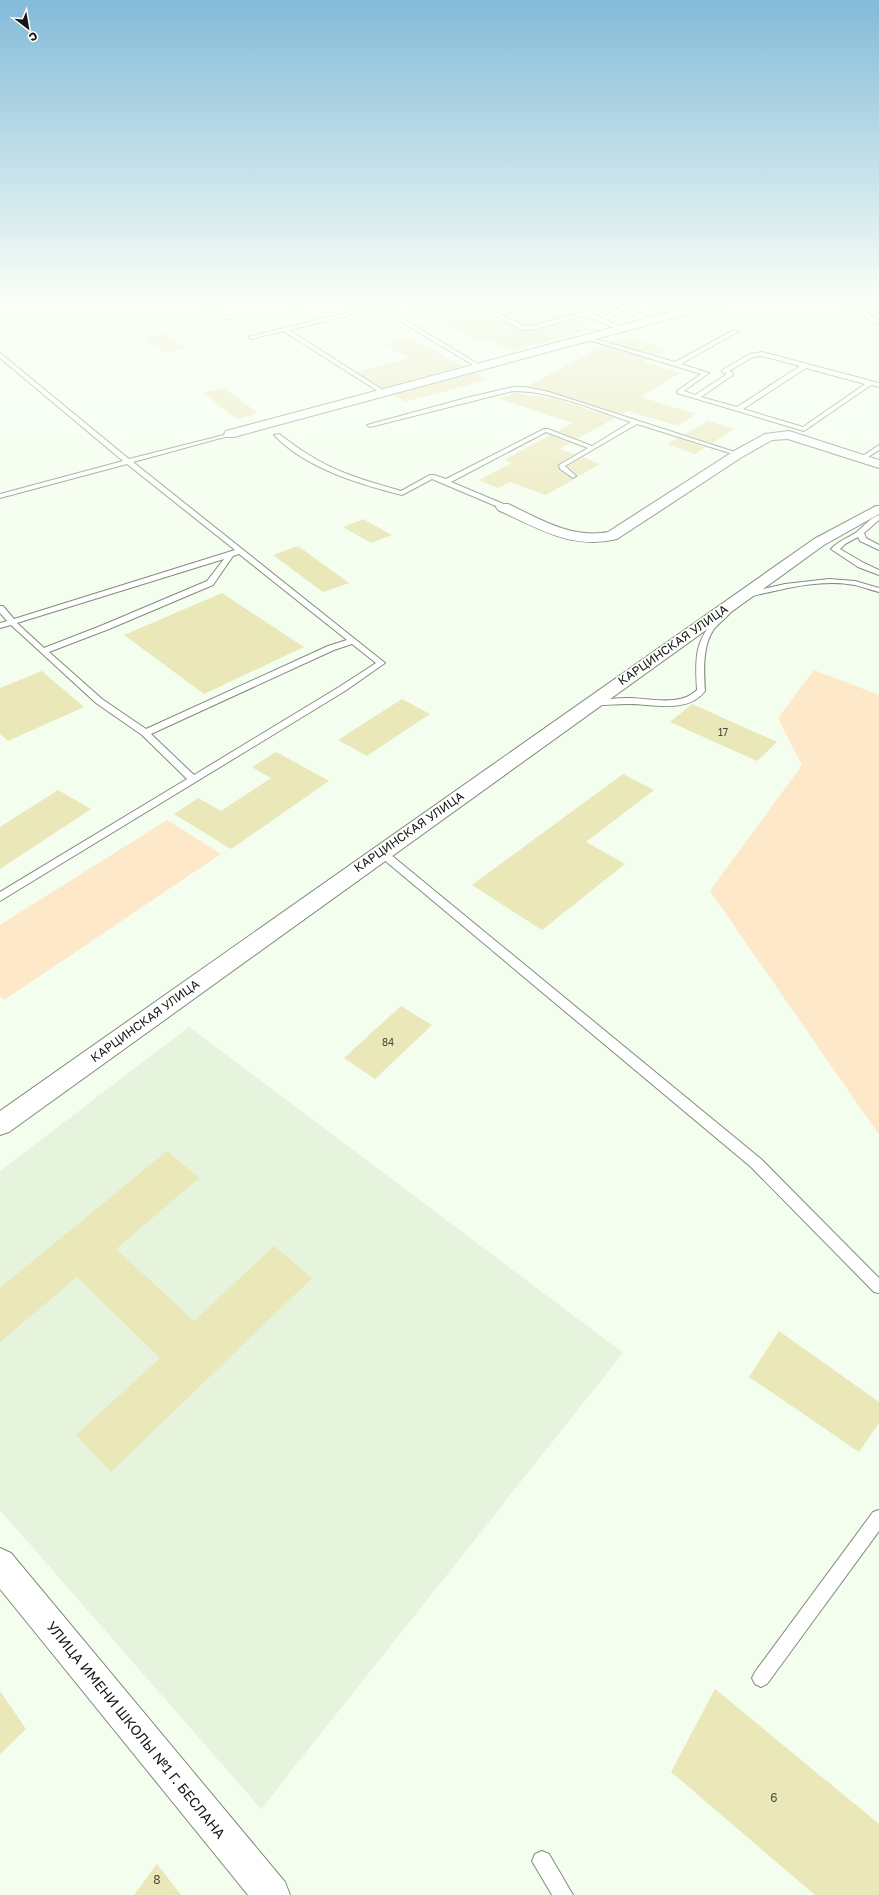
<svg xmlns="http://www.w3.org/2000/svg" width="879" height="1895" viewBox="0 0 879 1895" font-family="'Golos Text',sans-serif">
<style>
.built{fill:#e6f3dd}
.green{fill:#fee8ca}
.building{fill:#eae7b9}
.lines{fill:none;stroke-linecap:round;stroke-linejoin:round}
.service-casing{stroke:#838b7d;stroke-width:2}
.minor-casing{stroke:#838b7d;stroke-width:2}
.secondary-casing{stroke:#838b7d;stroke-width:2}
.service{fill:#fff;fill-rule:evenodd}
.minor{fill:#fff;fill-rule:evenodd}
.secondary{fill:#fff;fill-rule:evenodd}
.labels{text-anchor:middle;stroke-width:3.5;stroke-linejoin:round;paint-order:stroke}
.number-label{font-size:10px;fill:#4a4b3c}
.street-label{font-size:12px;fill:#141712;stroke:#fff}
.near-number-label{font-size:12px;fill:#4a4b3c}
.near-street-label{font-size:14px;fill:#141712;stroke:#fff}
</style>
<rect width="100%" height="100%" fill="#f4feee"/>
<polygon class="built" points="189,1027 623,1353 261,1809 0,1510 0,1171"/>
<g class="green">
<polygon points="814,670 879,695 879,1135 710,891 802,765 778,718"/>
<polygon points="167,820 221,854 4,1000 0,996 0,925"/>
</g>
<g class="building">
<polygon points="403,301 465,301 523,331 535,330 586,317 595,321 582,325 596,329 510,351 486,338 478,340"/>
<polygon points="477,301 557,301 578,313 535,324 524,324"/>
<polygon points="569,301 605,301 606,307 590,311"/>
<polygon points="165,333 187,348 166,353 144,338"/>
<polygon points="622,336 668,349 656,355 611,342"/>
<polygon points="410,338 462,366 382,388 357,372 409,358 385,344"/>
<polygon points="604,346 648,359 643,362 681,373 640,397 696,414 678,426 628,411 622,414 549,391 527,386"/>
<polygon points="475,373 487,380 405,402 394,395"/>
<polygon points="224,388 258,413 237,419 203,393"/>
<polygon points="513,393 558,399 615,418 577,439 558,431 572,423 500,399"/>
<polygon points="708,421 734,429 712,443 685,434"/>
<polygon points="550,435 570,443 559,449 574,454 558,465 559,470 574,479 546,495 510,482 498,488 479,480 512,463 504,460"/>
<polygon points="678,438 705,447 695,454 667,444"/>
<polygon points="583,457 600,464 574,479 577,475 568,466"/>
<polygon points="363,519 392,535 371,543 343,527"/>
<polygon points="298,546 349,583 323,592 273,555"/>
<polygon points="222,593 304,647 204,694 124,635"/>
<polygon points="42,671 84,707 8,741 0,734 0,688"/>
<polygon points="402,699 430,714 367,756 338,740"/>
<polygon points="692,704 777,742 757,761 670,722"/>
<polygon points="276,752 329,781 231,849 174,814 198,798 221,811 271,778 252,767"/>
<polygon points="623,774 654,790 586,842 625,864 542,930 472,885"/>
<polygon points="58,790 91,809 0,869 0,827"/>
<polygon points="401,1006 432,1025 375,1079 344,1058"/>
<polygon points="167,1151 199,1178 116,1249 194,1321 274,1246 312,1278 111,1472 76,1435 160,1358 77,1277 0,1342 0,1288"/>
<polygon points="779,1331 879,1402 879,1423 859,1452 749,1377"/>
<polygon points="715,1689 879,1824 879,1895 815,1895 671,1772"/>
<polygon points="0,1691 26,1729 0,1754"/>
<polygon points="157,1864 181,1895 134,1895"/>
</g>
<g class="lines">
<g class="service-casing">
<g id="service">
<polygon points="220,301 229,301 213,306 230,317 230,319 226,319 205,306"/>
<polygon points="301,301 313,301 296,306 293,304"/>
<polygon points="374,301 483,367 478,368 378,308 289,330 386,392 387,393 384,395 283,331 251,339 248,337 374,306 371,303"/>
<polygon points="466,301 473,301 524,326 535,325 582,313 558,301 565,301 602,318 619,308 606,301 613,301 623,306 630,301 636,301 627,308 655,321 650,322 623,310 606,320 623,328 623,330 621,331 586,315 535,329 523,330"/>
<polygon points="648,301 655,301 682,314 677,315"/>
<path d="M 833,301 C 843,301 857,306 866,311 C 871,314 873,318 879,320 L 879,324 L 867,319 L 863,314 Z"/>
<path d="M 734,330 L 739,331 L 681,364 L 709,373 L 684,391 L 695,395 L 727,374 L 722,372 L 722,370 L 750,354 L 762,352 L 879,383 L 879,387 L 871,385 L 804,431 L 677,393 L 677,391 L 701,374 L 583,338 L 588,337 L 675,362 ZM 762,356 L 800,366 L 737,407 L 701,397 L 733,375 L 733,373 L 729,371 L 753,357 ZM 806,368 L 865,384 L 803,427 L 743,409 Z"/>
<path d="M 0,353 L 129,459 L 232,433 L 232,435 L 133,462 L 385,663 L 345,691 L 0,901 L 0,892 L 187,779 L 142,735 L 96,703 L 11,625 L 0,628 L 0,623 L 7,621 L 0,613 L 0,606 L 3,606 L 14,619 L 235,550 L 127,464 L 0,498 L 0,494 L 123,461 L 0,358 ZM 239,554 L 347,640 L 328,646 L 146,729 L 102,699 L 49,652 L 109,629 L 213,585 L 233,556 ZM 224,559 L 207,581 L 103,625 L 44,648 L 17,623 ZM 352,644 L 376,663 L 339,687 L 194,775 L 151,734 L 334,650 Z"/>
<path d="M 513,387 L 525,387 L 549,392 L 741,454 L 736,455 L 637,424 L 565,466 L 576,476 L 573,478 L 560,469 L 559,465 L 588,448 L 546,432 L 451,482 L 506,505 L 507,507 L 503,509 L 432,479 L 402,495 C 359,484 305,468 274,435 L 279,434 C 289,441 299,449 309,455 C 337,473 370,482 401,491 L 430,475 L 434,475 L 446,479 L 544,429 L 548,429 L 592,446 L 631,422 C 595,410 552,391 513,391 L 370,427 L 367,425 L 470,397 Z"/>
<polygon points="879,445 879,450 865,459 861,459 861,457"/>
<path d="M 879,515 L 879,520 L 864,533 L 866,538 L 879,545 L 879,550 L 860,541 L 858,537 L 845,544 L 840,549 L 864,563 L 879,570 L 879,575 L 858,567 L 831,549 C 839,540 849,538 858,531 C 865,525 870,518 879,515 Z"/>
<path d="M 829,579 L 855,581 L 879,588 L 879,592 C 871,590 863,587 855,585 C 819,578 779,590 744,598 L 740,596 L 741,594 L 785,584 Z"/>
<path d="M 723,611 L 726,611 L 730,613 C 725,619 719,623 714,629 C 702,646 704,671 705,691 C 688,714 653,704 629,704 C 616,704 603,705 591,706 L 587,703 L 591,700 C 603,700 616,698 628,698 C 650,698 680,707 697,690 C 695,653 695,638 723,611 Z"/>
<polygon points="381,849 385,850 761,1159 879,1278 879,1293 874,1292 751,1167 377,854 376,852"/>
<polygon points="879,1510 879,1531 767,1684 761,1687 755,1684 752,1678 755,1672 873,1512"/>
<polygon points="542,1851 549,1854 573,1895 552,1895 532,1861 535,1854"/>
</g>
</g>
<g class="minor-casing">
<g id="minor">
<polygon points="712,301 730,301 729,303 234,437 226,437 224,434 226,431"/>
<path d="M 789,431 L 879,460 L 879,468 L 788,439 L 772,440 L 742,457 L 617,539 C 571,550 538,528 498,510 L 496,507 L 498,504 L 508,504 C 540,519 571,539 608,532 L 734,451 L 765,434 Z"/>
<polygon points="0,1548 11,1553 285,1882 290,1895 248,1895 0,1589"/>
</g>
</g>
<g class="secondary-casing">
<polygon id="secondary" points="876,506 879,506 879,514 824,545 9,1132 0,1135 0,1111 814,539"/>
</g>
<use href="#service" class="service"/>
<use href="#minor" class="minor"/>
<use href="#secondary" class="secondary"/>
</g>
<linearGradient id="sky" x2="0" y2="1"><stop stop-color="#83bbd9"/><stop offset="0.53" stop-color="#fafff7"/><stop offset="1" stop-color="#fafff7" stop-opacity="0"/></linearGradient>
<rect width="879" height="567" fill="url(#sky)"/>
<g class="labels">
<g class="number-label">
<text x="723" y="736">17</text>
<text x="388" y="1046">84</text>
</g>
<g class="street-label">
<text transform="translate(673 645) rotate(-35)" y="4">КАРЦИНСКАЯ УЛИЦА</text>
<text transform="translate(409 832) rotate(-35)" y="4">КАРЦИНСКАЯ УЛИЦА</text>
<text transform="translate(145 1021) rotate(-36)" y="4">КАРЦИНСКАЯ УЛИЦА</text>
</g>
<g class="near-number-label">
<text x="774" y="1802">6</text>
<text x="157" y="1884">8</text>
</g>
<g class="near-street-label">
<text transform="translate(136 1730) rotate(51)" y="5">УЛИЦА ИМЕНИ ШКОЛЫ №1 Г. БЕСЛАНА</text>
</g>
</g>
<g transform="translate(28 28) rotate(149)" stroke="#ffffff" stroke-width="3" paint-order="stroke">
<path d="M0-3L7 15L0 10L-7 15Z" fill="#141712"/>
<text y="-6" font-size="11" font-weight="bold" text-anchor="middle" fill="#141712">С</text>
</g>
</svg>
